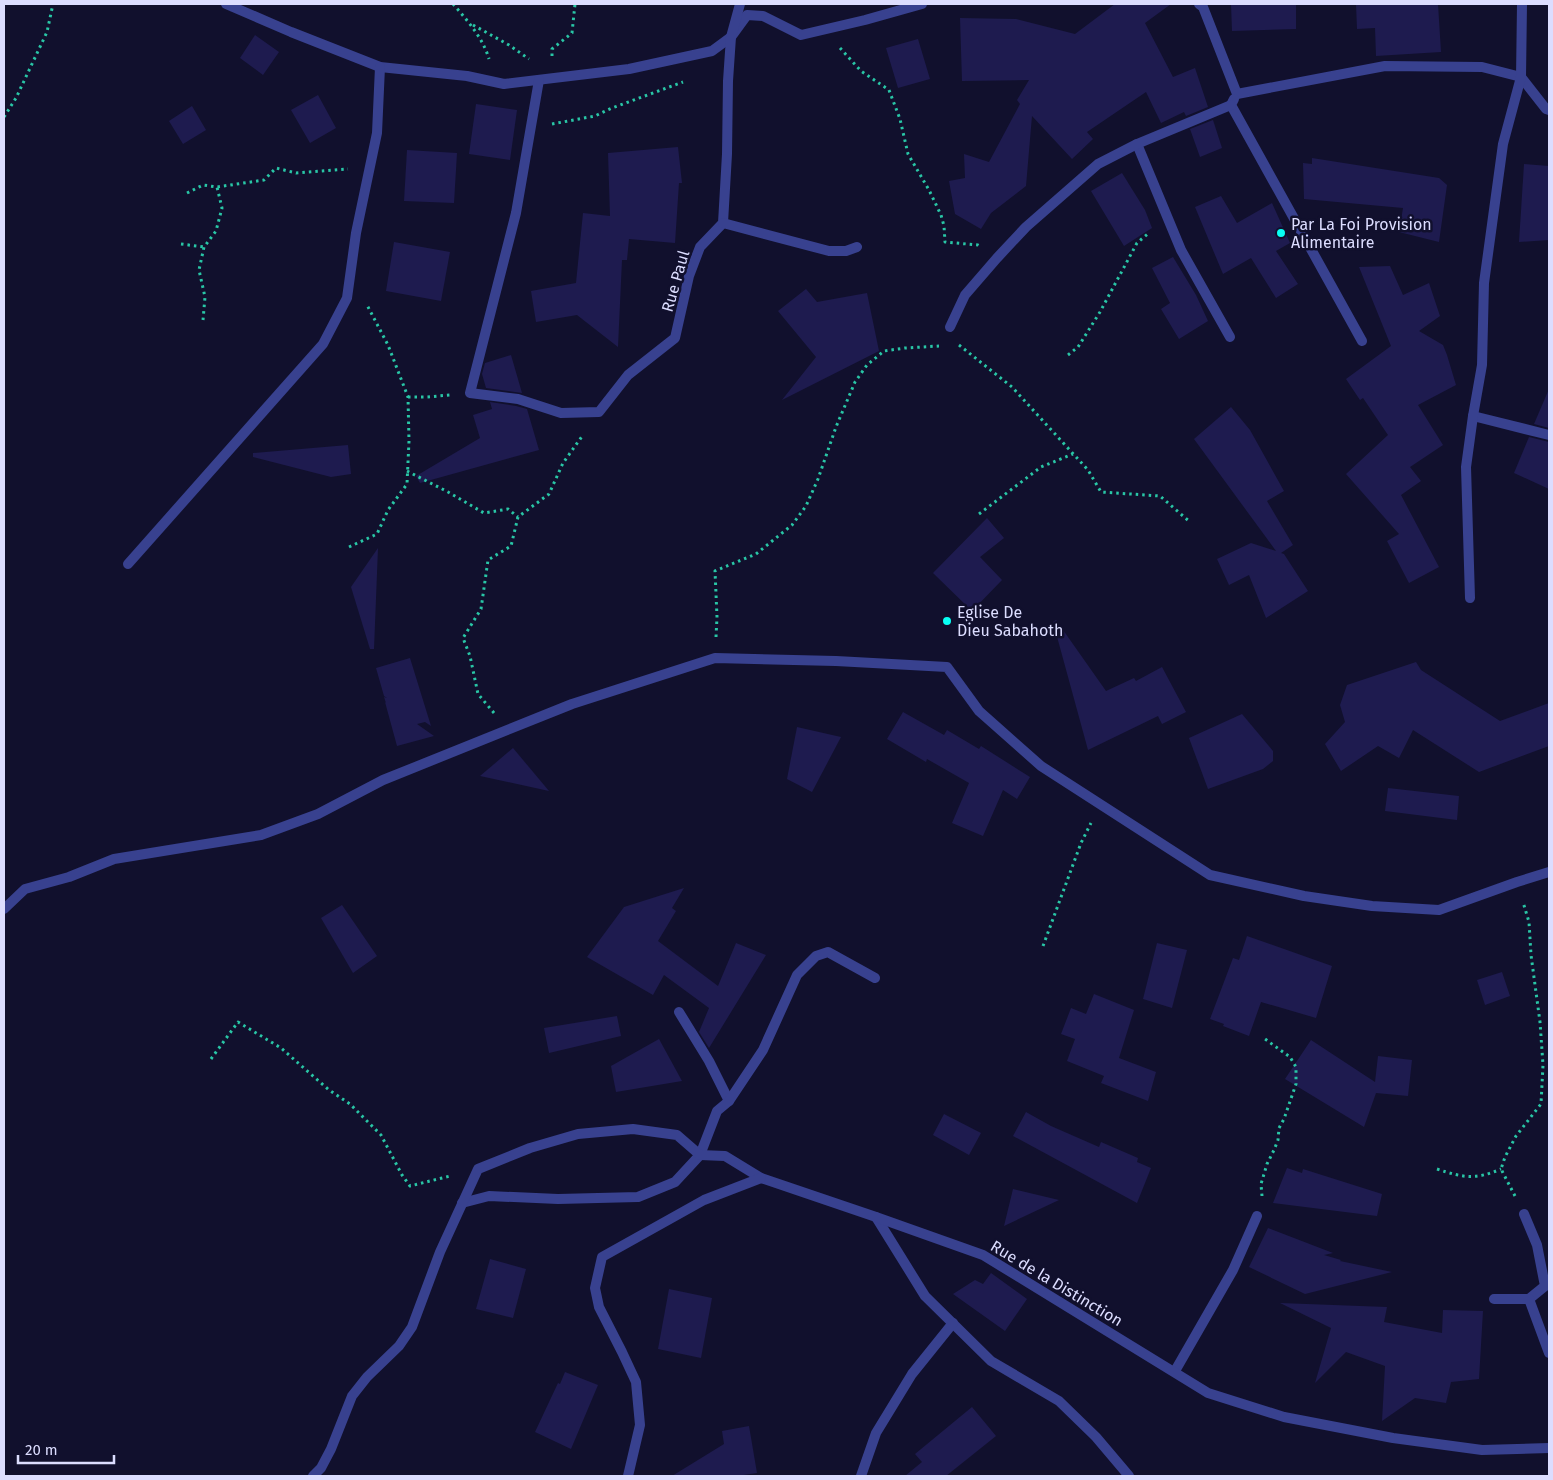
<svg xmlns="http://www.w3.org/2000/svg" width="1553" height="1480" viewBox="0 0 1553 1480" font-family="'Fira Sans',sans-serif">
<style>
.building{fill:#1e1b4f}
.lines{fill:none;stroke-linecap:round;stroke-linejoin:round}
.path{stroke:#29c6a6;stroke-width:3;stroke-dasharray:2.5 4;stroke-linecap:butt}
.service{stroke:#38418f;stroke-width:10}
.minor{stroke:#38418f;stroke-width:10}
.poi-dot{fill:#08fff4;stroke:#11102d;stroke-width:2}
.labels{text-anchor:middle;stroke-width:5;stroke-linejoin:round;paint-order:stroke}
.poi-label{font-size:16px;fill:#dcddff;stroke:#11102d;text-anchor:start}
.street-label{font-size:16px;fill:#dcddff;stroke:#11102d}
</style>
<rect width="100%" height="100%" fill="#11102d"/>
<g class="building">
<polygon points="1115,4 1171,4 1145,23 1173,77 1195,68 1208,107 1186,116 1184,112 1161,123 1146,92 1087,132 1093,139 1072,159 1032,116 1026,186 991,213 981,229 955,214 949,181 965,178 964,154 989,162 1020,104 1017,100 1029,80 962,81 960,18 1016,19 1075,34"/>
<polygon points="1231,4 1296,4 1296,29 1232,31"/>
<polygon points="1356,4 1438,4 1441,52 1376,56 1375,28 1357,29"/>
<polygon points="255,35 279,52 263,75 240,58"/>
<polygon points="918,39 930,79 898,88 886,48"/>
<polygon points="318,95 336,128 310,143 291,110"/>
<polygon points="476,104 517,110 510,160 469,154"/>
<polygon points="192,106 206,130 183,144 169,121"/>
<polygon points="1213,120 1222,148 1200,157 1190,129"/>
<polygon points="678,147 682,183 679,183 675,243 629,239 627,260 622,260 618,347 577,315 536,322 531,291 576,283 583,213 610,216 608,153"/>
<polygon points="407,150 457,153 454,203 404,201"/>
<polygon points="1312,158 1439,178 1447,185 1439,242 1399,232 1403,208 1304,199 1303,163 1312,164"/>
<polygon points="1524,164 1549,166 1549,240 1519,242"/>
<polygon points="1122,173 1145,210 1152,228 1124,246 1091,191"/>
<polygon points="1221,196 1237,223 1272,203 1290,243 1276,251 1298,284 1276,298 1251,258 1223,274 1195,207"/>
<polygon points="394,242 450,252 441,301 386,291"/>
<polygon points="1173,257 1196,295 1208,321 1179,339 1161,309 1170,303 1152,268"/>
<polygon points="1390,266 1403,295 1429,283 1440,316 1419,331 1443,345 1447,355 1456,385 1418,405 1443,445 1410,467 1421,481 1401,495 1439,567 1409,583 1387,541 1399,534 1346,474 1388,435 1363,398 1360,400 1346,379 1391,346 1359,267"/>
<polygon points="806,289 817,302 867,293 879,351 782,400 816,357 778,311"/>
<polygon points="511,355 522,393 486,388 482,374 485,363"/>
<polygon points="1549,389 1549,428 1534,424"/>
<polygon points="490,402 516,406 527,409 539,450 420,483 416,476 480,438 473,415 492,409"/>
<polygon points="1231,407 1250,430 1284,491 1267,501 1293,545 1281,553 1284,554 1308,591 1266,618 1249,575 1229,585 1217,559 1251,543 1276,551 1194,439"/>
<polygon points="1529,437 1549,442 1549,489 1514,473"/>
<polygon points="348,445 351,474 331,477 253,457 253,453"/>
<polygon points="987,518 1004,538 980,557 1002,580 972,611 933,573"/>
<polygon points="378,548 374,649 370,649 351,587"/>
<polygon points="1056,620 1106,691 1134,678 1136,681 1162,667 1186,712 1162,724 1158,716 1088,750 1053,622"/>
<polygon points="410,658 431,726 425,722 417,724 434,736 397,746 385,702 386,703 384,697 387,698 384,696 376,668"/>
<polygon points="1416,662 1421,670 1500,721 1549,703 1549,746 1479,772 1413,730 1399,758 1378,746 1341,771 1325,744 1345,722 1340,705 1347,685"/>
<polygon points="903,712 944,735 947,730 979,749 981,746 1030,777 1017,799 1003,790 983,836 952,823 969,783 927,759 926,762 887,739"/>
<polygon points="1242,714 1273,751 1273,761 1263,769 1208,789 1189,738"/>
<polygon points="797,727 841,737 812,792 787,779"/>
<polygon points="513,748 549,791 480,776"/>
<polygon points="1388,788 1459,796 1457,820 1385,811"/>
<polygon points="684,888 672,908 676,911 658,941 718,986 736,943 766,955 709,1048 699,1032 709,1008 664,975 653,995 587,957 624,907"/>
<polygon points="342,905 377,956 353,973 321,918"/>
<polygon points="1247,936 1332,966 1316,1018 1261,1002 1249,1036 1223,1026 1224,1024 1210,1019 1233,958 1239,960"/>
<polygon points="1157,943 1187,950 1172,1008 1143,999"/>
<polygon points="1502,972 1510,996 1485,1005 1477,980"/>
<polygon points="1094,994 1134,1010 1119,1058 1156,1072 1148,1101 1101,1083 1104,1076 1067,1061 1075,1039 1061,1034 1071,1008 1086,1014"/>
<polygon points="617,1016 621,1036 549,1053 544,1028"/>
<polygon points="659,1039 682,1081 616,1092 611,1066"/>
<polygon points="1311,1040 1375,1082 1378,1056 1412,1060 1408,1096 1376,1093 1364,1127 1285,1079"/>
<polygon points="1026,1112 1051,1126 1099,1147 1101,1142 1138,1158 1137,1162 1151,1168 1137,1203 1013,1136"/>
<polygon points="944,1114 981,1133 969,1155 933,1135"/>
<polygon points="1287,1168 1302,1173 1303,1169 1382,1194 1377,1216 1273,1203"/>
<polygon points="1013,1189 1059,1200 1004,1226"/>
<polygon points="1268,1228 1333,1253 1324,1255 1341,1260 1340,1261 1392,1272 1305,1294 1249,1267"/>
<polygon points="490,1259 526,1269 513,1318 476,1309"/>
<polygon points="991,1273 1027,1299 1005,1331 953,1294 975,1280 983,1284"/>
<polygon points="669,1289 712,1298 701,1358 658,1349"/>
<polygon points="1280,1303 1387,1307 1384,1322 1442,1333 1443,1310 1483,1311 1479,1379 1451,1382 1446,1403 1415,1398 1382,1421 1385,1366 1346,1352 1315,1383 1331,1328"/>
<polygon points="565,1372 598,1385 571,1449 535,1432 558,1383 560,1384"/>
<polygon points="972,1407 996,1436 946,1476 905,1476 922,1462 915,1454"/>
<polygon points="749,1426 757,1473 737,1476 672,1476 724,1444 722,1431"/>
</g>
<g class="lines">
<g class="path">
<path d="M 453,4 C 467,20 483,38 489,59"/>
<polyline points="473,25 509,45 529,59"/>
<polyline points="840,48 861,71 889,90 900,119 908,154 929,190 941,215 944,226 945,242 978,245 980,246"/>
<polyline points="552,56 552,49 572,33 575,4"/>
<polyline points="4,117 16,98 47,32 53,4"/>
<polyline points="552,124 595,116 612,108 683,82"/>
<polyline points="187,193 203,185 217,187 264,180 276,168 296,173 348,169"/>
<polyline points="181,244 204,247"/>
<polyline points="203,320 205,297 199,270 204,247 216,231 222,208 217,187"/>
<polyline points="959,345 1012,387 1088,470 1101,492 1160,496 1190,522"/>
<polyline points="1068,355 1078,347 1100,312 1137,243 1150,232"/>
<polyline points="408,397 427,397 450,395"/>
<polyline points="407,471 448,492 484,513 508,509 518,517"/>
<polyline points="979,514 1041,467 1073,454"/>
<polyline points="349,547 377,534 388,510 407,484 409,441 408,397 388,345 367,305"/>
<polyline points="716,637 717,617 715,571 756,554 792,525 806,506 818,479 836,427 855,382 867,365 884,351 905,348 939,346"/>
<polyline points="494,713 478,694 470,656 463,638 481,609 488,560 511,546 518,517 549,494 563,463 583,435"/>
<polyline points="1043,946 1081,843 1091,823"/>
<polyline points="211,1059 238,1022 281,1048 329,1090 350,1104 381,1135 402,1175 410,1186 450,1176"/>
<path d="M 1437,1169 C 1464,1178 1475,1180 1501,1169"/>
<polyline points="1262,1196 1261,1184 1267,1164 1274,1150 1278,1140 1279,1128 1284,1119 1296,1084 1296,1067 1290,1057 1265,1039"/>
<polyline points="1515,1196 1501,1169 1505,1157 1516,1136 1541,1104 1543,1065 1540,1022 1531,955 1529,922 1523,902"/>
</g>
<g class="service">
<polyline points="1524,1214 1537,1245 1545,1286 1529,1299"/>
<polyline points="1494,1299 1529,1299 1549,1353"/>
<polyline points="1175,1371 1233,1270 1257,1216"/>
</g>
<g class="minor">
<polyline points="226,4 291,32 380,67 467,76 504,84 629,69 712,51 731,37 747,15 763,16 801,35 865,20 922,4"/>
<polyline points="1199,4 1203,7 1237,94"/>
<polyline points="539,80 516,213 470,393 518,399 561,413 599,412 628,375 675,338 689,276 700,247 723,223 727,154 728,81 731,37 740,4"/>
<polyline points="1237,94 1385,66 1482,67 1521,77 1546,109 1549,110"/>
<polyline points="1234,99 1231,105 1362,341"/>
<polyline points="1137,144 1181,250 1230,337"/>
<polyline points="723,223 829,251 846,251 857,247"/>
<polyline points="950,327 965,295 997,258 1026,227 1098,164 1137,144 1231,105"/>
<polyline points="1473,416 1549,435"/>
<polyline points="128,564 323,344 347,298 356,233 377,133 380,67"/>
<polyline points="1470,598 1466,467 1473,416 1482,365 1484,283 1503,144 1521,77 1522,4"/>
<polyline points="4,909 25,889 69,877 114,859 261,835 318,814 383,780 572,704 715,658 836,661 947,667 979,711 1041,766 1210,875 1304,896 1372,906 1439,910 1517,882 1549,872"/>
<polyline points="679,1012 709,1061 729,1101"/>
<polyline points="462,1203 489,1196 558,1199 638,1197 675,1182 700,1155 717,1111 729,1101 763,1050 797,975 816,956 828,952 875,978"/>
<polyline points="876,1217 925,1296 991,1361 1059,1401 1096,1437 1129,1476"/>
<polyline points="313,1476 321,1468 331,1449 352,1396 367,1377 399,1346 412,1327 440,1252 478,1169 530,1148 578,1134 633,1129 677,1135 700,1155 725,1156 761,1178 876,1217 983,1255 1208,1393 1284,1417 1393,1438 1482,1450 1549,1448"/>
<polyline points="628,1476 640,1425 636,1382 622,1352 599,1307 595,1288 602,1257 704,1200 761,1178"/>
<polyline points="861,1476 876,1433 912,1374 953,1323"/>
</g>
</g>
<g class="poi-dot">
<circle cx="1281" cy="233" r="5"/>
<circle cx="947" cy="621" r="5"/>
</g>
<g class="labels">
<g class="poi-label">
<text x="1291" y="230">Par La Foi Provision<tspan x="1291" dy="18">Alimentaire</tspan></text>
<text x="957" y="618">Eglise De<tspan x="957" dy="18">Dieu Sabahoth</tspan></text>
</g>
<g class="street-label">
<text transform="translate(675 281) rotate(-74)" y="6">Rue Paul</text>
<text transform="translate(1057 1283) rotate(31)" y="6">Rue de la Distinction</text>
</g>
</g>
<rect width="1553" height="1480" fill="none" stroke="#dcddff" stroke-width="10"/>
<path d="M18 1455v8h96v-8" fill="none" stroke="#dcddff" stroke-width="2.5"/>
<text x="25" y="1455" font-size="15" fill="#dcddff" stroke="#11102d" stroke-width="4" paint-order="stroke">20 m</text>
</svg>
